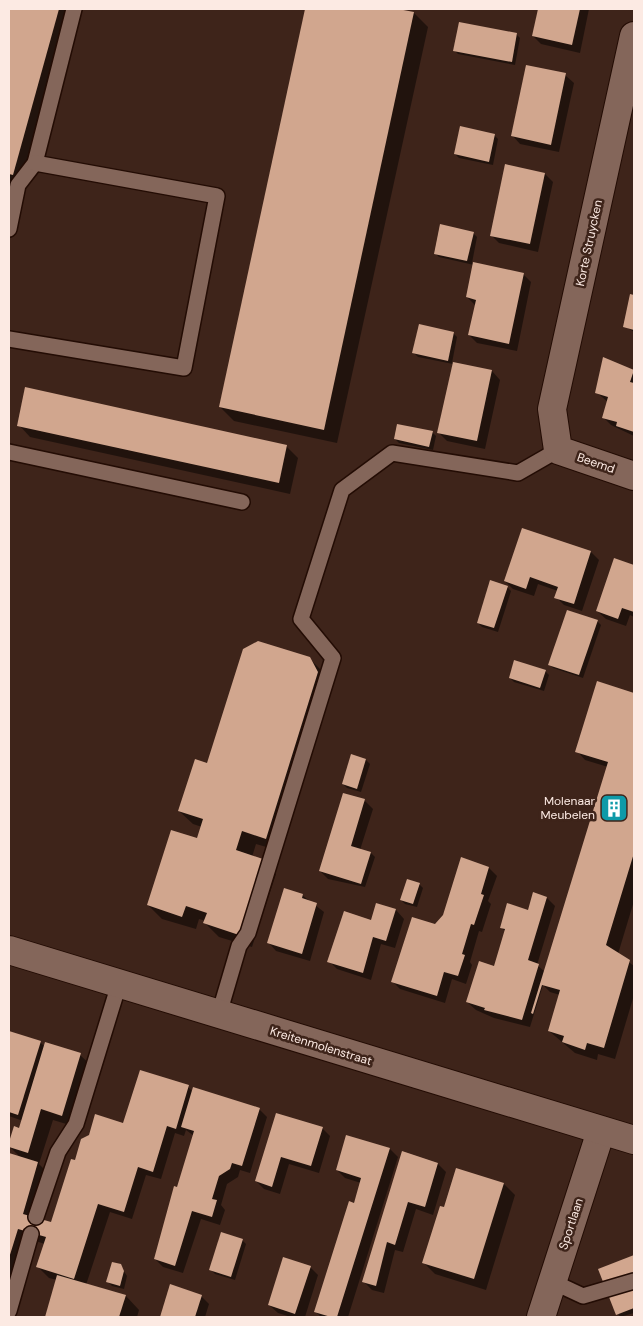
<svg xmlns="http://www.w3.org/2000/svg" width="643" height="1326" viewBox="0 0 643 1326" font-family="'DM Sans',sans-serif">
<style>
.shadow{fill:#0007}
.building{fill:#d1a68e}
.lines{fill:none;stroke-linecap:round;stroke-linejoin:round}
.service-casing{stroke:#230c04;stroke-width:18}
.minor-casing{stroke:#230c04;stroke-width:30}
.tertiary-casing{stroke:#230c04;stroke-width:30}
.service{stroke:#84665a;stroke-width:15}
.minor{stroke:#84665a;stroke-width:28}
.tertiary{stroke:#84665a;stroke-width:28}
.labels{text-anchor:middle;stroke-width:5;stroke-linejoin:round;paint-order:stroke}
.street-label{font-size:12px;fill:#fceae3;stroke:#3e241a}
.poi-label{font-size:12px;fill:#fceae3;stroke:#3e241a;text-anchor:end}
</style>
<rect width="100%" height="100%" fill="#3e241a"/>
<g class="shadow">
<polygon points="9,9 76,9 26,188 9,183"/>
<polygon points="307,9 392,9 414,13 428,27 337,443 234,421 220,407"/>
<polygon points="539,9 589,9 580,53 541,44 533,36"/>
<polygon points="516,34 520,38 515,65 458,54 454,50"/>
<polygon points="565,75 574,83 559,152 520,144 512,135"/>
<polygon points="494,135 498,139 493,165 459,158 455,154"/>
<polygon points="545,174 553,182 538,252 499,243 491,235"/>
<polygon points="473,233 477,237 472,263 523,274 531,282 517,351 477,343 469,335 476,306 467,297 474,265 439,257 435,253"/>
<polygon points="631,296 634,297 634,332 625,326"/>
<polygon points="453,333 457,337 452,363 492,371 500,380 485,449 447,441 439,433 453,364 418,357 414,353"/>
<polygon points="603,359 634,371 634,436 611,425 603,417 608,402 596,392"/>
<polygon points="19,425 286,446 298,458 290,494 30,437"/>
<polygon points="432,432 436,436 433,450 399,443 395,439"/>
<polygon points="591,552 599,560 582,611 564,605 556,597 558,591 538,584 534,596 513,589 505,581"/>
<polygon points="615,560 634,566 634,617 630,615 626,626 606,619 597,611"/>
<polygon points="507,587 511,591 498,632 482,627 478,623"/>
<polygon points="597,621 601,625 583,678 553,668 549,664"/>
<polygon points="309,658 323,672 280,851 256,844 252,857 262,860 276,874 252,947 219,937 205,923 206,921 199,919 196,929 162,919 148,905 198,840 202,827 193,824 179,811 208,765"/>
<polygon points="545,671 549,675 544,691 514,682 510,678"/>
<polygon points="598,682 634,694 634,901 618,954 634,966 634,995 615,1059 598,1054 597,1060 575,1053 549,1031 560,995 550,992 543,985 530,1027 494,1018 476,1010 467,1002 495,967 506,932 501,927 547,898 555,906 537,965 545,972 608,767 585,760 577,751"/>
<polygon points="352,755 366,760 370,764 361,792 347,788 343,784"/>
<polygon points="365,801 373,809 360,850 371,853 375,857 365,887 328,879 320,871"/>
<polygon points="489,868 497,876 488,901 491,904 482,932 479,931 470,962 472,965 466,984 452,979 445,1003 400,989 392,981 435,925"/>
<polygon points="419,884 423,888 417,907 405,904 401,900"/>
<polygon points="302,895 324,912 310,961 276,951 268,942"/>
<polygon points="377,904 396,910 404,919 395,948 381,944 371,980 337,969 329,961 372,921"/>
<polygon points="9,1033 40,1042 45,1047 80,1055 92,1066 73,1126 53,1120 39,1164 49,1174 36,1219 51,1224 76,1162 124,1125 188,1087 193,1092 259,1109 267,1117 250,1173 240,1170 238,1177 227,1184 221,1205 225,1210 220,1225 201,1219 183,1273 163,1267 155,1259 194,1136 186,1130 184,1136 175,1133 161,1179 146,1175 132,1219 110,1212 86,1285 126,1296 139,1310 137,1317 46,1317 57,1280 49,1278 37,1266 45,1244 29,1239 9,1291 9,1159 10,1155 21,1158 9,1146 15,1128 20,1129 23,1121 9,1116"/>
<polygon points="276,1115 322,1128 330,1136 319,1173 289,1164 280,1194 264,1189 256,1181"/>
<polygon points="390,1149 398,1157 348,1317 321,1317 316,1312 361,1183 345,1178 337,1170"/>
<polygon points="403,1153 438,1164 446,1172 433,1215 416,1209 403,1252 395,1250 384,1293 372,1290 364,1282"/>
<polygon points="504,1184 515,1195 486,1290 435,1274 423,1262 445,1208"/>
<polygon points="242,1240 246,1244 235,1280 215,1274 211,1270"/>
<polygon points="634,1256 634,1313 620,1317 599,1269"/>
<polygon points="120,1265 127,1276 124,1289 112,1286 108,1282"/>
<polygon points="310,1267 318,1275 305,1317 291,1317 278,1313 269,1305"/>
<polygon points="170,1286 201,1296 209,1304 205,1317 161,1317"/>
</g>
<g class="building">
<polygon points="9,9 59,9 13,175 9,174"/>
<polygon points="305,9 398,9 414,12 324,430 219,407"/>
<polygon points="538,9 580,9 572,45 532,36"/>
<polygon points="459,22 517,33 512,62 453,51"/>
<polygon points="526,65 566,73 551,145 511,136"/>
<polygon points="460,126 495,134 489,162 454,154"/>
<polygon points="505,164 545,173 530,244 490,236"/>
<polygon points="440,224 474,232 467,261 434,254"/>
<polygon points="473,262 524,273 509,344 468,335 476,300 466,297"/>
<polygon points="630,294 634,295 634,330 623,327"/>
<polygon points="419,324 454,332 448,361 412,353"/>
<polygon points="603,357 634,370 630,382 634,383 634,432 616,426 617,422 602,418 608,397 595,393"/>
<polygon points="453,362 492,370 477,441 437,433"/>
<polygon points="25,387 287,445 279,483 17,426"/>
<polygon points="397,424 433,431 429,447 394,439"/>
<polygon points="522,528 591,551 574,604 554,598 558,587 530,577 526,589 504,581"/>
<polygon points="614,558 634,565 634,612 622,608 618,619 596,611"/>
<polygon points="490,580 508,586 494,628 477,623"/>
<polygon points="567,610 598,620 579,675 548,665"/>
<polygon points="258,641 310,657 318,672 266,839 242,831 236,850 263,859 239,935 203,923 207,913 186,906 182,917 147,905 171,830 197,838 203,819 178,811 195,759 207,763 243,649"/>
<polygon points="514,660 546,670 540,688 509,678"/>
<polygon points="597,681 634,693 634,853 606,945 630,960 604,1048 587,1043 585,1050 562,1042 564,1036 548,1031 560,990 542,985 533,1014 531,1013 608,762 575,752"/>
<polygon points="351,754 366,759 357,789 342,784"/>
<polygon points="343,793 365,799 351,846 371,852 361,884 319,871"/>
<polygon points="461,857 489,867 481,894 484,895 474,925 471,924 462,954 465,955 458,976 444,972 437,996 391,982 412,917 435,924 443,915"/>
<polygon points="407,879 420,883 413,904 400,900"/>
<polygon points="284,888 303,894 302,898 317,903 302,954 267,943"/>
<polygon points="533,892 547,897 528,960 539,964 522,1020 484,1010 485,1008 466,1002 479,961 494,966 505,929 500,928 507,903 528,910"/>
<polygon points="376,903 396,909 386,941 373,937 363,973 327,962 344,911 371,920"/>
<polygon points="9,1031 41,1041 18,1115 9,1112"/>
<polygon points="45,1042 81,1053 62,1116 41,1109 28,1153 9,1147 9,1142 14,1126 19,1128"/>
<polygon points="140,1070 189,1085 176,1129 167,1126 153,1172 138,1167 124,1212 98,1204 74,1279 36,1267 46,1237 18,1229 9,1258 9,1153 38,1162 23,1214 51,1222 71,1159 75,1160 81,1139 89,1135 95,1114 123,1123"/>
<polygon points="193,1087 260,1108 242,1166 232,1163 230,1169 219,1176 212,1199 217,1200 212,1217 192,1211 175,1266 154,1259 174,1186 177,1187 194,1131 181,1127"/>
<polygon points="276,1113 323,1127 311,1166 281,1157 272,1187 255,1181"/>
<polygon points="346,1135 390,1148 337,1317 331,1317 314,1312 349,1201 354,1203 361,1178 336,1170"/>
<polygon points="402,1151 438,1163 425,1207 408,1202 395,1245 387,1242 376,1286 362,1282"/>
<polygon points="456,1168 504,1183 474,1279 422,1263 440,1206 444,1207"/>
<polygon points="221,1232 243,1239 231,1277 209,1270"/>
<polygon points="634,1255 634,1308 616,1315 598,1269"/>
<polygon points="283,1257 311,1266 295,1314 268,1305"/>
<polygon points="112,1262 121,1264 124,1271 120,1286 106,1282"/>
<polygon points="57,1275 126,1295 119,1317 45,1317"/>
<polygon points="170,1284 202,1295 195,1317 160,1317"/>
</g>
<g class="lines">
<g class="service-casing">
<g id="service">
<polyline points="9,229 18,185 35,163 74,9"/>
<polyline points="9,339 184,368 217,196 35,163"/>
<polyline points="9,452 242,502"/>
<polyline points="219,1014 239,946 248,933 333,658 301,619 342,490 392,453 518,473 558,450"/>
<polyline points="36,1217 58,1152 76,1124 119,984"/>
<polyline points="553,1282 583,1296 634,1281"/>
<polyline points="9,1311 31,1234"/>
</g>
</g>
<g class="minor-casing">
<g id="minor">
<polyline points="634,36 552,409 558,450 634,476"/>
<polyline points="541,1317 601,1131"/>
</g>
</g>
<g class="tertiary-casing">
<polyline id="tertiary" points="9,950 634,1140"/>
</g>
<use href="#service" class="service"/>
<use href="#minor" class="minor"/>
<use href="#tertiary" class="tertiary"/>
</g>
<defs>
<g id="building-square" transform="scale(1.4375)"><rect x="-9" y="-9" width="18" height="18" rx="4" fill="#0f9aa8" stroke="#3e241a"/><path d="M-4-6H4V6H1V3H-1V6H-4ZM-2.5-4.3h1.7v1.8h-1.7ZM.8-4.3h1.7v1.8H.8ZM-2.5-1h1.7V.8h-1.7ZM.8-1h1.7V.8H.8Z" fill="#fff"/></g>
</defs>
<g fill-rule="evenodd">
<use href="#building-square" x="614" y="808"/>
</g>
<g class="labels">
<g class="street-label">
<text transform="translate(589 243) rotate(-78)" y="4">Korte Struycken</text>
<text transform="translate(596 463) rotate(19)" y="4">Beemd</text>
<text transform="translate(321 1046) rotate(17)" y="4">Kreitenmolenstraat</text>
<text transform="translate(571 1224) rotate(-72)" y="4">Sportlaan</text>
</g>
<g class="poi-label">
<text x="595" y="805">Molenaar<tspan x="595" dy="14">Meubelen</tspan></text>
</g>
</g>
<rect width="643" height="1326" fill="none" stroke="#fceae3" stroke-width="20"/>
</svg>
